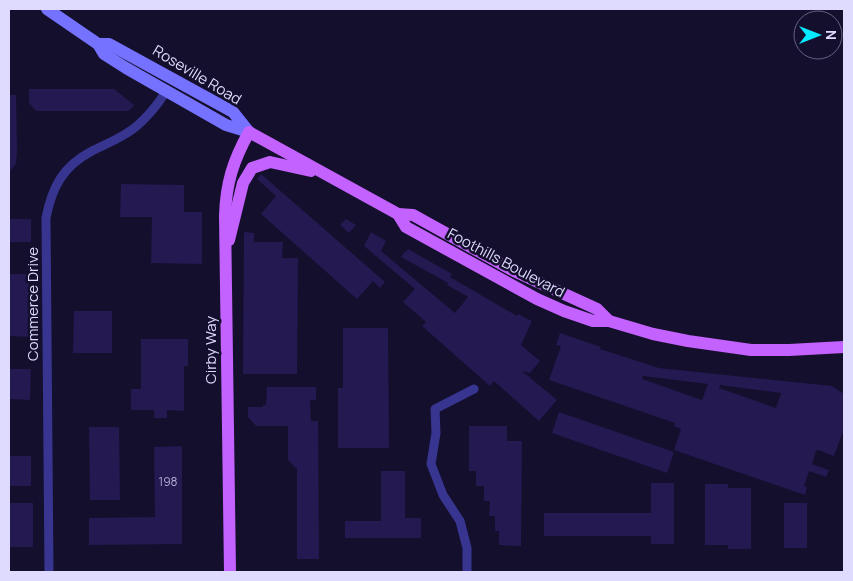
<svg xmlns="http://www.w3.org/2000/svg" width="853" height="581" viewBox="0 0 853 581" font-family="Manrope,sans-serif">
<style>
.building{fill:#241950;fill-rule:evenodd}
.lines{fill:none;stroke-linecap:round;stroke-linejoin:round}
.minor{stroke:#383591;stroke-width:9}
.secondary{stroke:#7472ff;stroke-width:12}
.primary{stroke:#c362ff;stroke-width:12}
.labels{text-anchor:middle;stroke-width:5;stroke-linejoin:round;paint-order:stroke}
.number-label{font-size:12px;fill:#b0aad3}
.street-label{font-size:15px;fill:#dfdbff;stroke:#140f2d}
</style>
<rect width="100%" height="100%" fill="#140f2d"/>
<g class="building">
<polygon points="29,89 114,89 134,105 129,111 36,111 29,103"/>
<polygon points="9,95 16,95 17,149 16,164 9,172"/>
<polygon points="261,174 385,282 380,288 373,281 357,299 261,214 276,196 257,179"/>
<polygon points="121,184 184,185 184,212 202,212 202,264 151,263 152,217 120,217"/>
<rect x="9" y="219" width="22" height="23"/>
<polygon points="346,219 356,225 349,233 340,225"/>
<polygon points="244,232 254,233 254,242 283,242 282,258 298,258 297,374 243,374"/>
<polygon points="371,232 386,241 381,251 455,313 468,297 447,285 448,283 401,257 405,251 406,252 408,249 452,274 450,277 517,316 518,314 532,321 521,345 540,361 530,373 522,371 557,400 539,421 494,381 490,386 422,326 426,322 403,302 415,289 364,246"/>
<polygon points="9,274 29,274 29,337 9,336"/>
<polygon points="74,311 112,311 112,353 73,353"/>
<polygon points="343,328 388,328 389,448 338,448 338,388 343,388"/>
<path d="M 560,333 L 601,347 L 600,349 L 659,368 L 832,386 L 844,394 L 844,429 L 834,456 L 818,450 L 816,451 L 812,464 L 829,470 L 826,477 L 809,471 L 804,486 L 807,487 L 805,495 L 674,450 L 681,429 L 674,426 L 675,423 L 549,380 L 561,346 L 556,345 ZM 643,376 L 708,384 L 702,400 L 642,379 ZM 720,385 L 781,393 L 776,408 L 719,388 Z"/>
<polygon points="141,339 188,339 188,366 184,366 184,411 167,410 167,418 154,418 154,410 131,410 131,389 141,389"/>
<polygon points="9,369 31,369 30,400 9,399"/>
<polygon points="267,387 316,387 316,400 310,400 311,421 318,421 319,559 297,559 297,469 288,460 288,426 256,426 248,417 248,407 263,407 263,405 266,405"/>
<polygon points="559,412 674,452 667,473 552,433"/>
<polygon points="469,426 507,426 507,441 522,441 521,546 499,545 499,531 495,531 495,516 489,516 490,501 484,501 484,486 476,486 476,471 469,471"/>
<polygon points="89,427 119,427 120,500 90,500"/>
<polygon points="182,446 182,544 89,545 89,518 155,517 154,447"/>
<rect x="9" y="456" width="22" height="30"/>
<polygon points="381,471 405,471 405,518 421,518 421,538 345,538 345,521 381,521"/>
<polygon points="651,483 674,483 674,544 651,544 651,536 544,536 544,513 651,513"/>
<polygon points="705,484 728,484 728,488 751,488 751,549 728,549 728,545 705,545"/>
<rect x="9" y="503" width="24" height="44"/>
<rect x="784" y="503" width="23" height="45"/>
</g>
<g class="lines">
<g class="minor">
<path d="M 49,572 L 46,218 C 52,187 63,166 92,151 C 104,145 116,140 127,133 C 141,125 158,105 166,91"/>
<polyline points="467,572 467,548 460,521 443,495 431,464 436,433 435,409 474,389"/>
</g>
<g class="secondary">
<polyline points="47,9 98,44 104,54 126,68 226,125 249,132"/>
<polyline points="98,44 109,44 233,112 249,132"/>
</g>
<g class="primary">
<polyline points="398,214 413,215 514,271 597,309 609,321"/>
<polyline points="229,240 243,183 252,168 270,162 311,171"/>
<path d="M 230,572 L 225,216 C 226,183 233,161 249,132 L 398,214 L 406,227 L 537,299 L 564,311 L 593,321 L 609,321 L 653,334 L 688,341 L 751,350 L 789,350 L 844,347"/>
</g>
</g>
<g class="labels">
<g class="number-label">
<text x="168" y="486">198</text>
</g>
<g class="street-label">
<text transform="translate(197 75) rotate(31)" y="5">Roseville Road</text>
<text transform="translate(506 263) rotate(28)" y="5">Foothills Boulevard</text>
<text transform="translate(33 304) rotate(-90)" y="5">Commerce Drive</text>
<text transform="translate(211 350) rotate(-90)" y="5">Cirby Way</text>
</g>
</g>
<rect width="853" height="581" fill="none" stroke="#dfdbff" stroke-width="20"/>
<g transform="translate(818 35) rotate(90)"><circle r="24" fill="#140f2d" stroke="#656181"/>
<path d="M0-4L9 19L0 12L-9 19Z" fill="#07e9ff"/>
<text y="-8" font-size="14" font-weight="bold" text-anchor="middle" fill="#dfdbff">N</text>
</g>
</svg>
